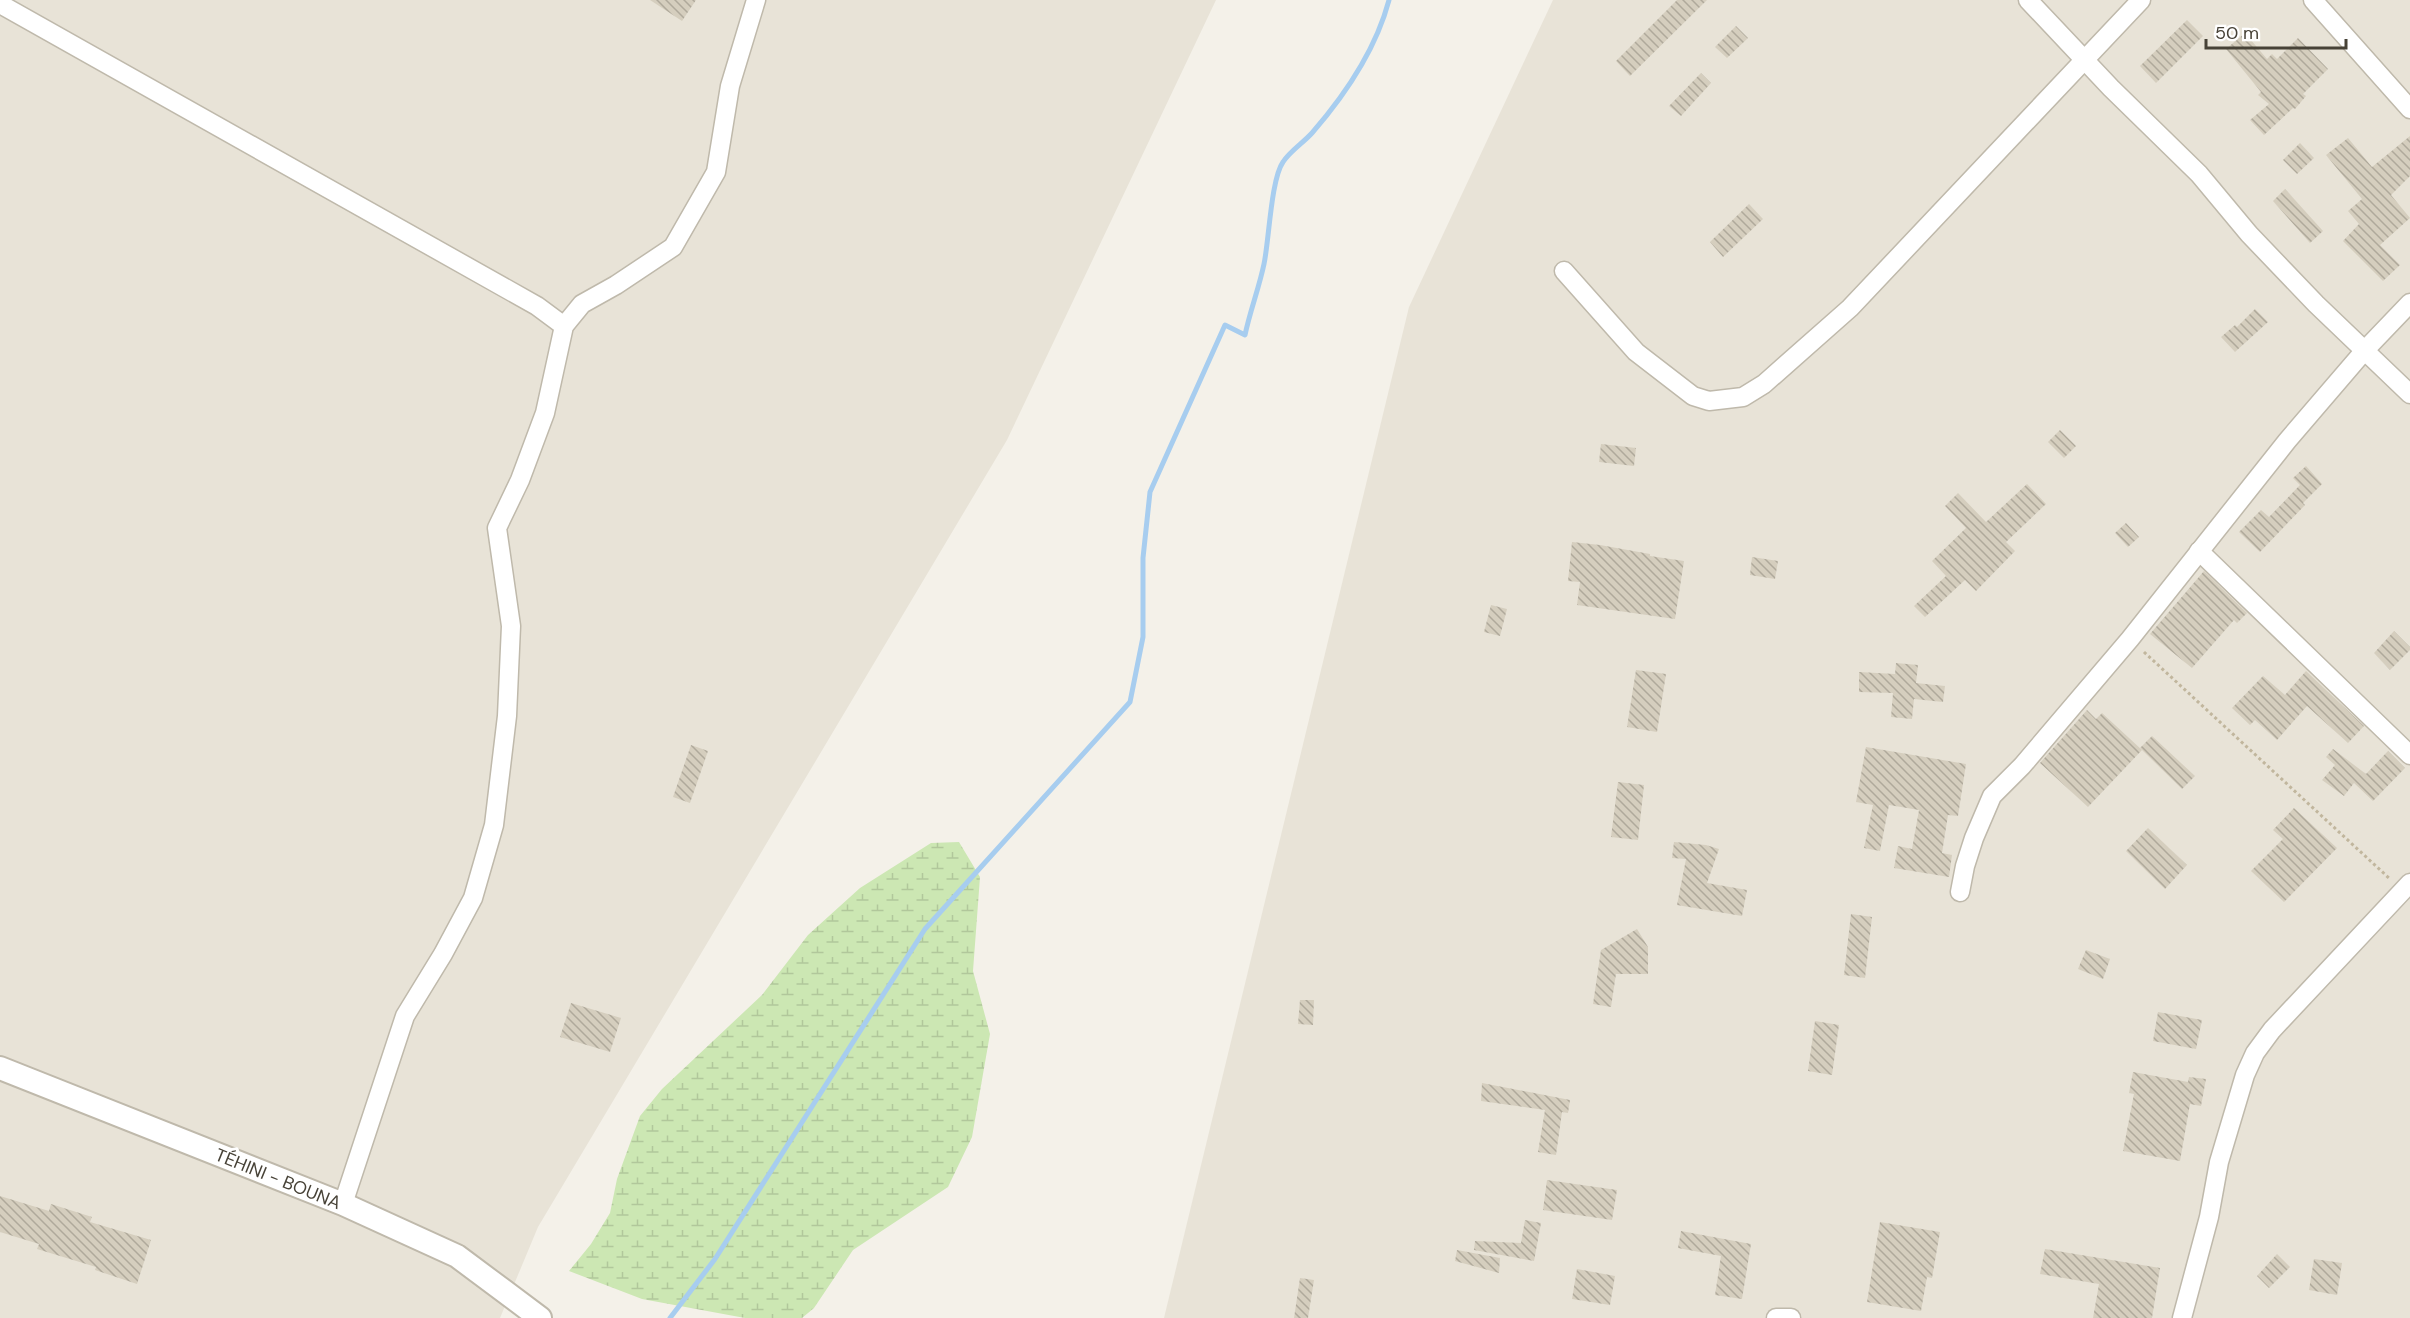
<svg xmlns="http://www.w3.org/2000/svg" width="2410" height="1318" viewBox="0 0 2410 1318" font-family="'DM Sans',sans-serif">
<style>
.residential{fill:#e8e3d7}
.wetland{fill:url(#wetland-marsh)}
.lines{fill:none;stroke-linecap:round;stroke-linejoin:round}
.stream{stroke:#a7cdef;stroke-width:5}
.building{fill:url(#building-back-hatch)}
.minor-casing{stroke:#bfb9ab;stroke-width:21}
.tertiary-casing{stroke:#bfb9ab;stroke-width:26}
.path{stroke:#c1b69d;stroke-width:3;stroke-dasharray:3 3;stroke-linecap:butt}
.minor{stroke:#fff;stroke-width:18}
.tertiary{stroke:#fff;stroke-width:22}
.labels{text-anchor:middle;stroke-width:6;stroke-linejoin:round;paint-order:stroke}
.street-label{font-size:18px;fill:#474237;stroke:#fff}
</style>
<defs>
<pattern id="wetland-marsh" width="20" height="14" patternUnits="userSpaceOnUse" patternTransform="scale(1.5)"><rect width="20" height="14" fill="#cce7b3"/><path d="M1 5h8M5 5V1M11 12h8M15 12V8" fill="none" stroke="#b1c79b"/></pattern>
<pattern id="building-back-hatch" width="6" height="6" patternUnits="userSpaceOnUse" patternTransform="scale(1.5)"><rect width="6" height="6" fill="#d5cebe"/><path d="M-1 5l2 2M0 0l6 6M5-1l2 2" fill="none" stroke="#afa99b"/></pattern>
</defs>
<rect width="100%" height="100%" fill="#f4f1e9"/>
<g class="residential">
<polygon points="0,0 1216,0 1007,440 538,1227 500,1318 0,1318"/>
<polygon points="1553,0 2410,0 2410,1318 1164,1318 1409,307"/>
</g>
<polygon class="wetland" points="959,842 980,877 973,971 990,1034 972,1137 948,1187 853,1250 814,1308 802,1318 745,1318 642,1299 569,1271 591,1244 610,1213 617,1179 640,1116 662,1089 762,995 808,935 860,888 931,843"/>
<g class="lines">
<path class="stream" d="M 670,1318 L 715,1259 L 925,929 L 1130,702 L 1143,637 L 1143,558 L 1150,492 L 1225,325 L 1245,335 C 1250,311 1259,288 1264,264 C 1269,241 1271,179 1283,162 C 1290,151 1303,143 1312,133 C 1345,95 1376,49 1389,0"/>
</g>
<g class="building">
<polygon points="650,0 696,0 682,21"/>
<polygon points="1677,0 1707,0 1630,76 1616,61"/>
<polygon points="2187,20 2203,36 2156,83 2140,66"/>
<polygon points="1736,26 1748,38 1727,58 1715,47"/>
<polygon points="2245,33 2267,59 2272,54 2277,59 2298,38 2328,69 2303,94 2306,96 2295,109 2293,108 2264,135 2250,120 2269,104 2258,95 2261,92 2226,49"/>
<polygon points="1701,73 1711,83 1681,116 1669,106"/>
<polygon points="2410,136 2410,176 2391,195 2410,218 2380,245 2400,265 2383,281 2343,241 2359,224 2348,211 2362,199 2326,155 2348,138 2372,167"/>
<polygon points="2300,143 2314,158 2297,174 2283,160"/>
<polygon points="2285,189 2323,231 2310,243 2273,201"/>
<polygon points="1749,204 1763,219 1723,257 1710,242"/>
<polygon points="2255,309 2268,322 2235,352 2221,337 2235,325 2237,327"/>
<polygon points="2060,430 2076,446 2064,458 2048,442"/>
<polygon points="1601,444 1636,448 1634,466 1599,462"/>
<polygon points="2306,466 2322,484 2303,503 2305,505 2260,552 2239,532 2261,510 2269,517 2300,485 2293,478"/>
<polygon points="2027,484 2046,504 2006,542 2015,551 1976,591 1965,580 1925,617 1914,606 1946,576 1932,561 1966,528 1945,506 1958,493 1986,522"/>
<polygon points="2126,523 2139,537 2128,547 2115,533"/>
<polygon points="1572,542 1600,545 1650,554 1650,556 1684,561 1675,619 1577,605 1580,582 1568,581"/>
<polygon points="1752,557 1778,561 1775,579 1750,575"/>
<polygon points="2204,571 2247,613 2237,623 2234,620 2192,668 2150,634"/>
<polygon points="1491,605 1507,609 1500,636 1484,632"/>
<polygon points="2394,631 2410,647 2410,650 2390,670 2374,653"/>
<polygon points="1896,663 1918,665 1916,683 1945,686 1943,702 1914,699 1912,719 1891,717 1893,693 1859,692 1859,672 1895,674"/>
<polygon points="1636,670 1666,674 1657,732 1627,727"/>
<polygon points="2306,671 2364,726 2348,743 2307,706 2277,740 2255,720 2250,725 2232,708 2263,676 2285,695"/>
<polygon points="2087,710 2096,719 2102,713 2142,750 2088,807 2040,763"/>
<polygon points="2152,736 2195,776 2182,789 2140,748"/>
<polygon points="691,745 708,751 690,803 673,797"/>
<polygon points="1866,747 1966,764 1958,816 1948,815 1942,853 1952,855 1949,877 1894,868 1898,846 1912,849 1919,810 1889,805 1880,851 1864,848 1873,805 1856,802"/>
<polygon points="2333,749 2366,774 2388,751 2405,768 2373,801 2354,783 2344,796 2322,780 2335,765 2326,757"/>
<polygon points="1618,782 1644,785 1638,840 1611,837"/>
<polygon points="2294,808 2337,848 2284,902 2251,871 2283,839 2273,830"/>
<polygon points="2148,828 2187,865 2165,889 2126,851"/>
<polygon points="1674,842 1706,845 1719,849 1707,883 1747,890 1742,916 1677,905 1686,859 1672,858"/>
<polygon points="1851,914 1872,917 1865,978 1844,975"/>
<polygon points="1637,929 1648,947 1648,974 1616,974 1611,1007 1593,1004 1601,950"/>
<polygon points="2086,950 2110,959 2103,979 2078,969"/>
<polygon points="1300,1000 1314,1000 1313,1025 1298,1024"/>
<polygon points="571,1003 621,1018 610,1052 560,1037"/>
<polygon points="2158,1012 2202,1020 2196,1049 2153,1041"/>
<polygon points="1815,1021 1839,1025 1832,1075 1808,1071"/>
<polygon points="2133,1072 2188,1082 2189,1077 2206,1079 2201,1106 2190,1104 2180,1161 2123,1151 2134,1094 2129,1093"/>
<polygon points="1482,1083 1570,1100 1568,1113 1562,1112 1556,1155 1538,1152 1545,1110 1481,1101"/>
<polygon points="1547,1180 1617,1190 1612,1220 1543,1210"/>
<polygon points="0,1196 49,1211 51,1204 92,1217 90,1222 151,1240 137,1284 95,1270 96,1267 37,1249 39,1244 0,1232"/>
<polygon points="1525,1220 1541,1223 1534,1261 1474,1250 1475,1241 1521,1243"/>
<polygon points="1880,1222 1940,1232 1932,1278 1927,1277 1921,1311 1867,1302"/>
<polygon points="1681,1231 1751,1244 1742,1299 1715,1295 1721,1256 1678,1248"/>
<polygon points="2045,1249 2160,1268 2152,1318 2093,1318 2099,1284 2040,1274"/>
<polygon points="1457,1250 1500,1258 1499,1273 1455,1261"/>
<polygon points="2277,1254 2290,1267 2269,1288 2257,1276"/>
<polygon points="2314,1259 2342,1263 2337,1295 2309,1290"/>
<polygon points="1577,1269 1615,1276 1610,1305 1572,1299"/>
<polygon points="1300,1278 1314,1280 1308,1318 1294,1318"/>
</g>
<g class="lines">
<g class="minor-casing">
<g id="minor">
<polyline points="2028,0 2111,88 2199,174 2249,234 2316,304 2410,394"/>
<polyline points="2313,0 2410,109"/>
<polyline points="0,4 537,306 564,326"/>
<polyline points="1564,271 1636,352 1693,396 1709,401 1743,397 1764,384 1850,308 2141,0"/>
<polyline points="2199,551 2410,755"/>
<polyline points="1960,892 1965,866 1974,838 1992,796 2022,766 2130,639 2287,441 2365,350 2410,303"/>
<polyline points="343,1204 405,1016 443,954 473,898 494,825 507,716 511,626 497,528 520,480 545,413 564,326 582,304 616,285 673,247 716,172 730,86 756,0"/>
<polyline points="1776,1318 1791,1318"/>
<polyline points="2182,1318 2209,1217 2219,1162 2245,1075 2255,1053 2272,1030 2410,883"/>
</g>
</g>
<g class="tertiary-casing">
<polyline id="tertiary" points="0,1068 343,1204 457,1256 540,1318"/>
</g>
<polyline class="path" points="2144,652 2390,879"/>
<use href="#minor" class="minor"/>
<use href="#tertiary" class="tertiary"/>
</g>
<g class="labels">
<g class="street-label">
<text transform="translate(278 1179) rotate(22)" y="6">TÉHINI - BOUNA</text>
</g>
</g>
<path d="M2206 39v9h140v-9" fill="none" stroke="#474237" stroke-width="3"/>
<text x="2215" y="39" font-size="18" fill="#474237" stroke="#ffffff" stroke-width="4.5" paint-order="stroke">50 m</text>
</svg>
